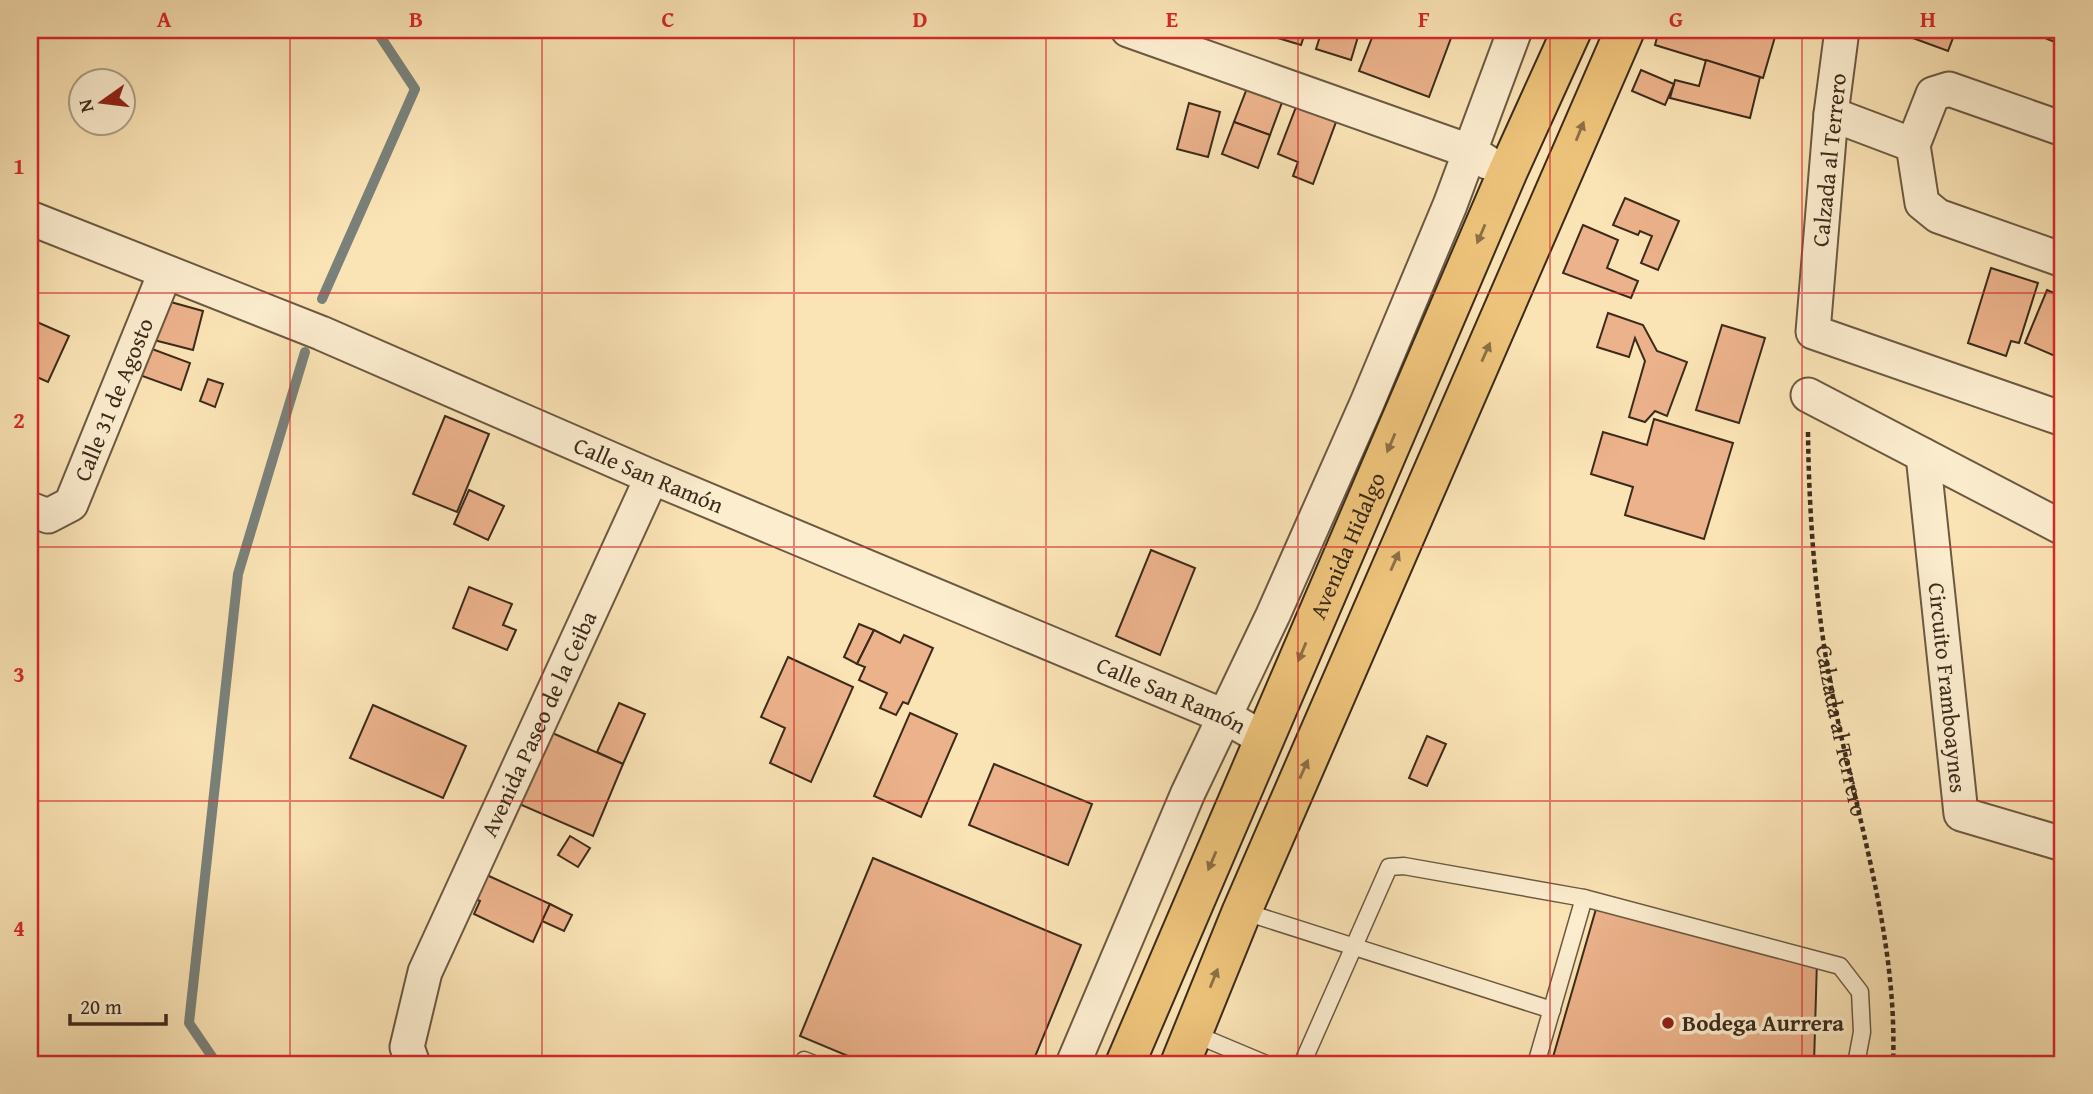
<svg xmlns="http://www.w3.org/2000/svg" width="2093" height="1094" viewBox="0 0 2093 1094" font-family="'Gentium Book Plus',serif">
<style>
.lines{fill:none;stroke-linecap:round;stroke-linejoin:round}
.stream{stroke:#7a817a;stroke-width:10}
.building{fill:#ecb28b;stroke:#3c2b1b;stroke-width:2}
.service-casing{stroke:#6c5942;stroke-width:19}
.minor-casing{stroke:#6c5942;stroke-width:37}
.primary-casing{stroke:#3c2b1b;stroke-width:42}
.path{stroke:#3c2b1b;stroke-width:4.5;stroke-dasharray:5 3.5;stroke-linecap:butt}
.service{stroke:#fcedcf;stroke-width:16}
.minor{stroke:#fcedcf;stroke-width:33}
.primary{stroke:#edc27a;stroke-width:38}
.oneway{fill:#8c6f46}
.grid{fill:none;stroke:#d62828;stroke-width:2;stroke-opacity:0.55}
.poi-dot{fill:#8f2418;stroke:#fcedcf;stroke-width:2.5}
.labels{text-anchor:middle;stroke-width:7;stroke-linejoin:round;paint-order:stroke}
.street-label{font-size:23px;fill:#3c2b1b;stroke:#fcedcf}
.poi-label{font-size:23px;font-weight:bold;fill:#3c2b1b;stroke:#fcedcf;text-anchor:start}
.neatline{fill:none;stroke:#d62828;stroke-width:2.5}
.grid-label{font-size:23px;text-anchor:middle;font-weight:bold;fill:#d62828}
</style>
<rect width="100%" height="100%" fill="#fae3b5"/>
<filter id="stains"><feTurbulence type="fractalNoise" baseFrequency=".00286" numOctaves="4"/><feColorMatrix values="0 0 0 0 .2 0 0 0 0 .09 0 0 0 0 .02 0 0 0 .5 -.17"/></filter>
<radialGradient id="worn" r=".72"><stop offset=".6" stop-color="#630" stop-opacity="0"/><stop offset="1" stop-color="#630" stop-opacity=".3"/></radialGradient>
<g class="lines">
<g class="stream">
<polyline points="322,299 415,89 376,30"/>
<polyline points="217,1064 189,1023 238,574 305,352"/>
</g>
</g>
<g class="building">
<polygon points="1281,30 1306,30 1301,45 1278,38"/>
<polygon points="1322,30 1360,30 1351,60 1316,49"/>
<polygon points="1375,30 1454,30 1429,97 1359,71"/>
<polygon points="1659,30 1777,30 1763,78 1655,45"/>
<polygon points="1891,30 1956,30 1948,51"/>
<polygon points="2051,30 2063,30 2063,45 2047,39"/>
<polygon points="1706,60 1760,77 1750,118 1670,98 1675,80 1699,86"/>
<polygon points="1641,70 1674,84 1665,105 1632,91"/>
<polygon points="1249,83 1284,97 1270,135 1234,122"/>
<polygon points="1189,103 1220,112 1208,157 1177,149"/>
<polygon points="1296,107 1336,122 1313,184 1293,176 1298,162 1278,154"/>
<polygon points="1234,122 1270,135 1258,168 1222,154"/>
<polygon points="1625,198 1679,221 1658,270 1641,263 1652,236 1640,231 1638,235 1613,225"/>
<polygon points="1583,225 1618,240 1607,268 1638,281 1631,298 1563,273"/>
<polygon points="1991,268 2038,283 2019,343 2011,341 2006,356 1968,343"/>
<polygon points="2047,290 2063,297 2063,336 2055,356 2025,343"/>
<polygon points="160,299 203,311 193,350 150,339"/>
<polygon points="1608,313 1643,325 1657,351 1687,362 1667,416 1655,411 1645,422 1629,417 1645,361 1635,338 1629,357 1597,347"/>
<polygon points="30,319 69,336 48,382 30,374"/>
<polygon points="1722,325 1765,338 1739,423 1696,410"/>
<polygon points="144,346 190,363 181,390 134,373"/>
<polygon points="208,379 223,384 215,407 200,401"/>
<polygon points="445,416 489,434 457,512 413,494"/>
<polygon points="1654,419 1733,443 1704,539 1625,515 1633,487 1591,474 1603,432 1647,445"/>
<polygon points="469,490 504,506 488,540 454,524"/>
<polygon points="1151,550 1195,568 1160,655 1116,636"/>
<polygon points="469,587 512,604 503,625 516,630 507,650 453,628"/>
<polygon points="859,624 874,630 857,664 844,657"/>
<polygon points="874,630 900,643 904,635 933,648 908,704 903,702 896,715 880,708 887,693 859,680 865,667 857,664"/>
<polygon points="788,657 853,687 811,782 770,763 785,728 761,717"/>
<polygon points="619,703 645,714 623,764 597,752"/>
<polygon points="373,705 466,746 443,798 350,758"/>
<polygon points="910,713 957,734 921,817 874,796"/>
<polygon points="541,728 623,764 593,836 510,800"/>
<polygon points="1427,736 1446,744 1427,786 1409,778"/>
<polygon points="994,764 1092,804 1068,865 969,825"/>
<polygon points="570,836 590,848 578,867 558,855"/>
<polygon points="873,858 1081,945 1032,1064 867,1064 800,1036"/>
<polygon points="478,871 550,904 533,942 474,914 480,901 467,895"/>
<polygon points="1598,902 1817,960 1814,1064 1551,1064"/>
<polygon points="550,904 572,915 564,931 542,921"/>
</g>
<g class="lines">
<g class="service-casing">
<g id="service">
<polyline points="1584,898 1840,966 1860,992 1862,1032 1856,1064"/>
<polyline points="1242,911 1552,1010"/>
<polyline points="1192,1033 1266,1064"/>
<polyline points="804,1060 814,1064"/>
<polyline points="1302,1064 1389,867 1404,866 1584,898 1536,1064"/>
</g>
</g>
<g class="minor-casing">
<g id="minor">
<polyline points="1128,30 1469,151 1487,162"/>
<polyline points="1842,30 1831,114 1813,332 2063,419"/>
<polyline points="1831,114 1913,145 1922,203 1938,216 2063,260"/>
<polyline points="1913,145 1933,94 1949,89 2063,129"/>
<path id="s2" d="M 30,218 L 321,333 L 652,477 L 1226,717 L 1264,739"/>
<polyline points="1808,395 2063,528"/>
<path id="s3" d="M 1923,455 L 1961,814 L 2063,844"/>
<path id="s4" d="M 30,509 L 48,516 L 71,504 L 165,273"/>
<path id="s5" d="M 413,1064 L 407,1047 L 425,972 L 652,477"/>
<polyline points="1073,1064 1188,793 1273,615 1367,403 1450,205 1515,30"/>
</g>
</g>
<g class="primary-casing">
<g id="primary">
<path id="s6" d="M 1125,1064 L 1508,171 L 1572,30"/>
<polyline points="1180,1064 1242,911 1625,30"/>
</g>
</g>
<path class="path" id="s1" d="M 1808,432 C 1809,519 1816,612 1833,697 C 1857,819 1898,939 1893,1064"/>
<use href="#service" class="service"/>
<use href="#minor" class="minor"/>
<use href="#primary" class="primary"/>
</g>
<defs><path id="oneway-solid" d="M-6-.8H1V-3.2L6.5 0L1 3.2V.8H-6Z" transform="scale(1.75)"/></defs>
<g class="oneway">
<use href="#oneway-solid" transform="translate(1580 131) rotate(-68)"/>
<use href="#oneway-solid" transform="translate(1481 234) rotate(113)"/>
<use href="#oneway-solid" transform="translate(1486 352) rotate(-66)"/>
<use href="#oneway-solid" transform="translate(1391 443) rotate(113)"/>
<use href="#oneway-solid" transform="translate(1395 561) rotate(-66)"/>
<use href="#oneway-solid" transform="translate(1302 652) rotate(113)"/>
<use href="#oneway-solid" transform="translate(1304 769) rotate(-66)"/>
<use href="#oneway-solid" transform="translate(1212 861) rotate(113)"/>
<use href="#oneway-solid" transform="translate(1214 978) rotate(-68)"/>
</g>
<path class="grid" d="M 290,30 L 290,1064M 542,30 L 542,1064M 794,30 L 794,1064M 1046,30 L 1046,1064M 1298,30 L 1298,1064M 1550,30 L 1550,1064M 1802,30 L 1802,1064M 30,293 L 2063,293M 30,547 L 2063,547M 30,801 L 2063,801"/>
<circle class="poi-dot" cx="1668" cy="1023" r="7"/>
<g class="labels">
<g class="street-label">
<text transform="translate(1829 160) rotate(-84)" y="8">Calzada al Terrero</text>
<text dy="8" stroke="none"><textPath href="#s4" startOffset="158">Calle 31 de Agosto</textPath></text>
<text dy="8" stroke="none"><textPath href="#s2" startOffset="670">Calle San Ramón</textPath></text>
<text dy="8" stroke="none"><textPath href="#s6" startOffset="564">Avenida Hidalgo</textPath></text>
<text dy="8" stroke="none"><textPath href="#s3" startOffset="234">Circuito Framboaynes</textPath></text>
<text dy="8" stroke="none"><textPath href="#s2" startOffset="1237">Calle San Ramón</textPath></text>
<text dy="8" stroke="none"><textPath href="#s5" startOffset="368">Avenida Paseo de la Ceiba</textPath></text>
<text dy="8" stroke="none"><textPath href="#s1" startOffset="301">Calzada al Terrero</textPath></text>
</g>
<g class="poi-label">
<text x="1682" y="1031">Bodega Aurrera</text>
</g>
</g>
<rect width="2093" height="1094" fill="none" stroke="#fae3b5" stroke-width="77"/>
<g transform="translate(102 102) rotate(256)"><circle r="33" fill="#fcedcf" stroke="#af9f87" stroke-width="2"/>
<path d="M0-5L12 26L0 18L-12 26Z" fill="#8f2418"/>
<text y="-10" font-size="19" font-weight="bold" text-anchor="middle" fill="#3c2b1b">N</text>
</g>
<path d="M70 1014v10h96v-10" fill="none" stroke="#3c2b1b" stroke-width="3.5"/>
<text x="80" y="1014" font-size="21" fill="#3c2b1b" stroke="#fcedcf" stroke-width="5" paint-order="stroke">20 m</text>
<rect x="38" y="38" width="2016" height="1018" class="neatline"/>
<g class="grid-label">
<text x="164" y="27">A</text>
<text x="416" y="27">B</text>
<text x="668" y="27">C</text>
<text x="920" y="27">D</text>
<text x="1172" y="27">E</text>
<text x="1424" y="27">F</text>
<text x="1676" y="27">G</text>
<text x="1928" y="27">H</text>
<text x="19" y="174">1</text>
<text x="19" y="428">2</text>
<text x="19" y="682">3</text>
<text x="19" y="936">4</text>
</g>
<rect width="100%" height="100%" filter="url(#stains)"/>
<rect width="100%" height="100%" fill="url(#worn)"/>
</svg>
